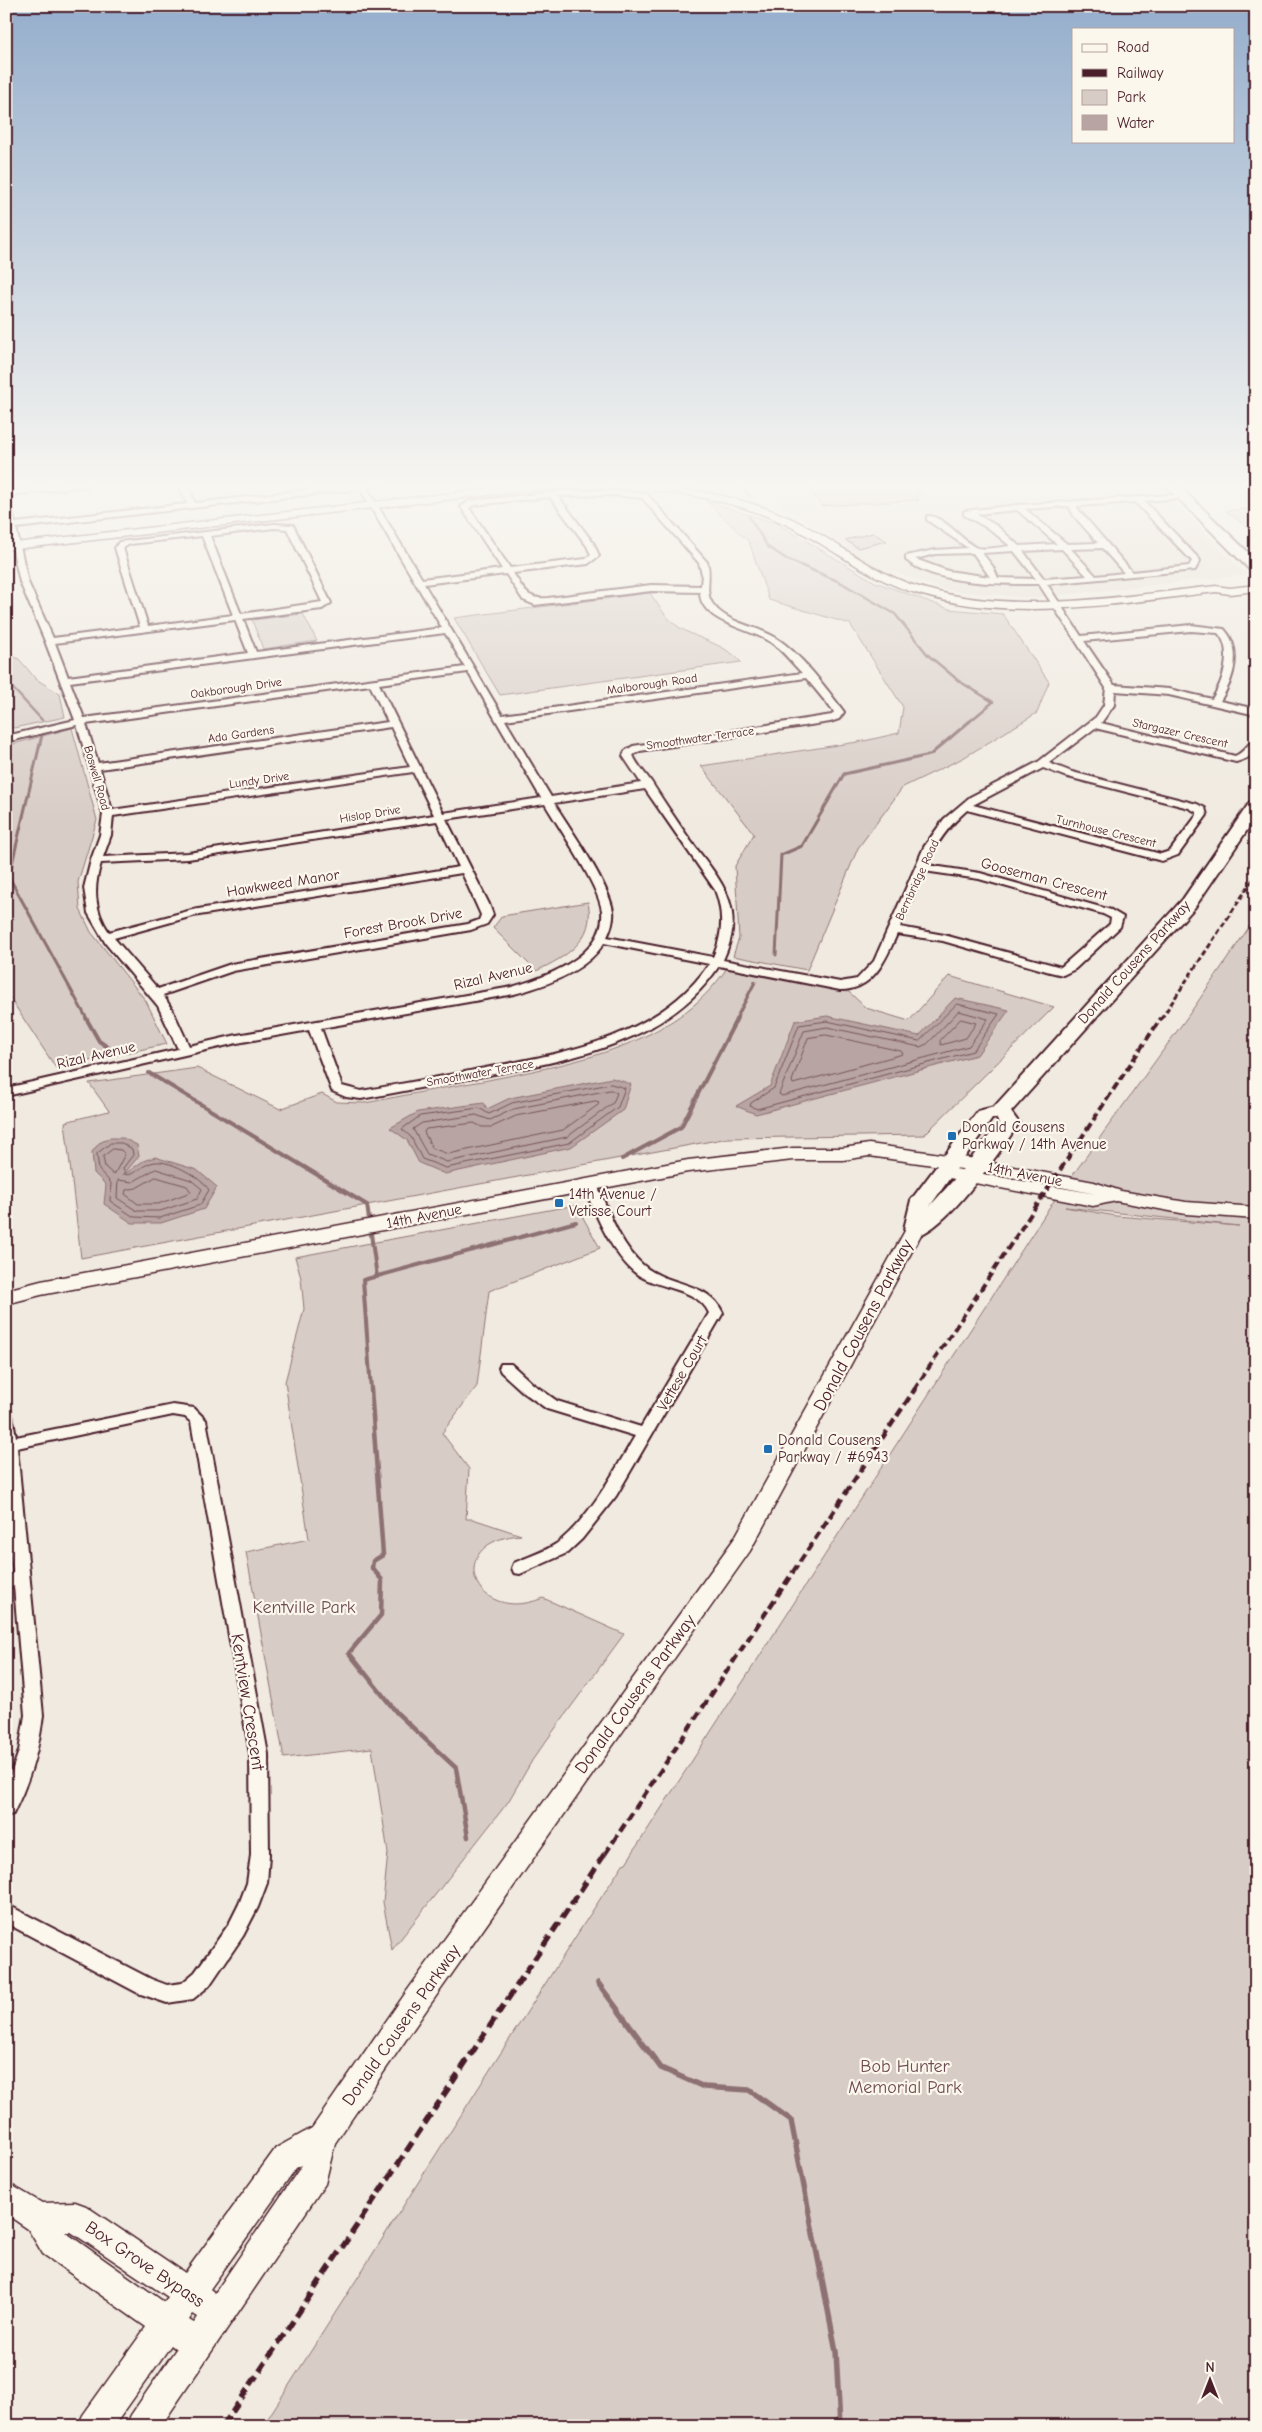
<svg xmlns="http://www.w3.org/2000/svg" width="1262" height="2432" viewBox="0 0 1262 2432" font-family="'Comic Neue',sans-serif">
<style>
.built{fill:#e4dbd2}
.green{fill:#d8ccc6;stroke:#917678;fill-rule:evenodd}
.water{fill:#b8a4a2;stroke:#8c6f72}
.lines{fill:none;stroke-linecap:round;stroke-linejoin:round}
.shore{stroke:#76545b;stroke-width:1}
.stream-far4{stroke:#8c6f72;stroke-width:2.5}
.stream-far3{stroke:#8c6f72;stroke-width:3}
.stream-far2{stroke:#8c6f72;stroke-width:4}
.stream-far1{stroke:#8c6f72;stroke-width:4.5}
.stream{stroke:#8c6f72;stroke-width:5.5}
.building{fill:#c8b8b3;stroke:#4a1f2b}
.minor-casing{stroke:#4a1f2b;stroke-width:4}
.tertiary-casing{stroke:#4a1f2b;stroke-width:3}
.secondary-casing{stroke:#4a1f2b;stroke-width:3}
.primary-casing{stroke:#4a1f2b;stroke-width:4}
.minor{fill:#fbf7ec;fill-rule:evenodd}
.tertiary{fill:#fbf7ec;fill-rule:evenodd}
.secondary{fill:#fbf7ec;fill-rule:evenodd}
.primary{fill:#fbf7ec;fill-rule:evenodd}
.rail-far3{stroke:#4a1f2b;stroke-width:3;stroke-dasharray:5.5 3;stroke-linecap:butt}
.rail-far2{stroke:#4a1f2b;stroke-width:4;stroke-dasharray:8 4;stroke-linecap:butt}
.rail-far1{stroke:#4a1f2b;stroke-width:4.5;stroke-dasharray:9 4.5;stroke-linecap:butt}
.rail{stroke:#4a1f2b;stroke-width:5.5;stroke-dasharray:11 5.5;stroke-linecap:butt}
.poi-dot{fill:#1f6fb2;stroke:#fbf7ec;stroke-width:2}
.labels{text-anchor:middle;stroke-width:4.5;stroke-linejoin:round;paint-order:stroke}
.far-street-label{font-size:12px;fill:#4a1f2b;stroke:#fbf7ec}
.street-label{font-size:15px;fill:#4a1f2b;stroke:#fbf7ec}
.poi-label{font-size:15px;fill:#4a1f2b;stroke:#fbf7ec;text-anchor:start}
.near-street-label{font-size:18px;fill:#4a1f2b;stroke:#fbf7ec}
.near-park-label{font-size:18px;fill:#6e4a52;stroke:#fbf7ec}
</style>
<rect width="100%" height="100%" fill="#f0eae0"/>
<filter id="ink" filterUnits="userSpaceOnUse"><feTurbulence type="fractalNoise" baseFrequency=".02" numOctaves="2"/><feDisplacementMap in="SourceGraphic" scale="10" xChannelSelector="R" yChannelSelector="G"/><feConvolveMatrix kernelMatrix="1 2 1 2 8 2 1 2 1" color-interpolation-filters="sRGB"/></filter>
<g filter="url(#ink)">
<polygon class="built" points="761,484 1157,484 1246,575 1033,598 945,590 874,565 779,503"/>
<g class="green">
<polygon points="706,501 778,524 875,582 949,609 1003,614 1049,682 1037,713 963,758 903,787 858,848 807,970 733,956 739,938 735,866 754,834 701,766 864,741 899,733 903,707 850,624 769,600 749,542"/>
<polygon points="1256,508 1256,534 1226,511"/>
<path d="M 650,593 C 659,606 666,619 680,628 C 700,640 725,644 741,662 L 500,695 L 454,618 Z"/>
<polygon points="303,614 317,641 263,649 252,620"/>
<polygon points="6,653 19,659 36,679 60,694 65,717 14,728 6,723"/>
<polygon points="72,728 97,820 78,882 80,909 91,932 146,1001 167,1044 56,1068 6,992 6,746"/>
<path d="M 588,902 C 596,940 566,957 536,971 L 493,928 L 502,916 Z"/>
<path d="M 1256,917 L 1256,2426 L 263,2426 C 383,2239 501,2050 623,1864 L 626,1863 L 1051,1205 L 1188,1016 ZM 1065,1207 L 1238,1226 L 1239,1226 L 1116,1216 Z"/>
<path d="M 727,968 L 849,992 L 866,1008 L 909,1021 L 949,976 L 1054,1007 L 924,1135 L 728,1138 L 81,1258 L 65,1122 L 109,1111 L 89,1083 L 197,1068 L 280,1109 L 322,1094 L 337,1102 L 365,1103 C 406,1095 447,1087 488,1080 C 573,1063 675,1046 727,968 Z"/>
<path d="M 576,1205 L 600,1248 L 489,1291 L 477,1386 L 442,1433 L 469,1469 L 466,1519 L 473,1519 L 521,1535 C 441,1541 473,1627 543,1598 L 624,1634 L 533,1759 L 508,1802 L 392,1950 L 383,1902 L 388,1853 L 372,1748 L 284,1758 L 246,1552 L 309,1539 L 285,1382 L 304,1309 L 301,1278 L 295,1257 Z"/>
</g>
<g class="water">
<polygon points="955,998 1009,1010 977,1055 756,1114 736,1106 770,1086 795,1021 827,1016 919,1036"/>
<polygon points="612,1078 631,1084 623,1110 571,1147 445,1174 419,1163 407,1140 390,1128 418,1112 484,1103 487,1109 510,1098"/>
<polygon points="110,1138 123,1138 137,1145 139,1156 123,1175 143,1161 155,1157 197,1170 217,1187 204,1209 161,1223 132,1223 104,1204 106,1185 94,1173 92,1152 99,1143"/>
</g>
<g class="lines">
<g class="shore">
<polygon points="957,1004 999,1014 973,1051 757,1109 750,1106 751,1103 774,1088 799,1025 827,1021 919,1041"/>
<polygon points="959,1011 988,1019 969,1046 782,1096 779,1094 804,1031 827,1027 920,1047 927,1044"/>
<polygon points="961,1019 976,1023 966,1038 941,1045 940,1041"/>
<polygon points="826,1035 901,1051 903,1054 793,1084 792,1081 808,1038"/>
<polygon points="611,1084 625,1088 618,1107 569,1143 446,1168 422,1159 411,1137 402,1129 420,1116 479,1108 489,1114 512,1103"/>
<polygon points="611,1090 617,1093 613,1103 567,1137 447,1162 427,1154 413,1129 422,1123 476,1115 490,1120 514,1109"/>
<polygon points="596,1101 599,1102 598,1105 563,1130 448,1154 432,1148 424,1132 426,1129 474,1123 482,1127 492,1127 516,1116"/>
<path d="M 111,1143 L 122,1143 L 132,1149 L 133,1155 L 123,1168 L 126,1175 C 136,1174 141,1166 151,1163 C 166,1157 201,1177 209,1190 L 200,1205 L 160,1218 L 134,1217 L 110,1201 L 111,1183 L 99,1170 L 97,1154 Z"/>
<polygon points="113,1149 121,1150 125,1154 114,1175 105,1167 103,1157"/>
<polygon points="156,1169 191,1180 202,1189 197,1199 160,1211 137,1211 117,1198 118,1180 132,1182"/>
<polygon points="156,1177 187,1186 191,1192 158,1204 138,1204 125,1194 126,1190 136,1188"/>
</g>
<g class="stream-far4">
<polyline points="738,484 750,496"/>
<polyline points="749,517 768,547 788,560 840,582 895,614 928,655 959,681 993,702 969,722"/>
<polyline points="6,681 42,720"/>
</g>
<g class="stream-far3">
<polyline points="42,735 9,877 87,1019"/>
<polyline points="776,955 781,855 802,846 844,774 930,755 970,721"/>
<polyline points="736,1019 755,982"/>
</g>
<g class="stream-far2">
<polyline points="86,1018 99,1041 113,1051"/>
<polyline points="149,1073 367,1205 369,1219"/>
<polyline points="622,1159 681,1127 737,1018"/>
<polyline points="371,1234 377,1277"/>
<polyline points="371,1390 363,1280 576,1222"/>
</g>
<polyline class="stream-far1" points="371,1389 383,1555 373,1561 372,1568 382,1580 381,1615 349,1653 397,1713 456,1768 468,1837"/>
<polyline class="stream" points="598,1983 661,2068 704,2087 749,2090 791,2120 836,2351 840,2426"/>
</g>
<g class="building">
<polygon points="807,484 912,484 920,494 915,494 919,500 821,506"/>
<polygon points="873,533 887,541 858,548 845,540"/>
</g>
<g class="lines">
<g class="minor-casing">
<g id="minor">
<path d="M 68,484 L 93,484 L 89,486 L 18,494 L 9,498 L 15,523 L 187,504 L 179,484 L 187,484 L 195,503 L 357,484 L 388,484 L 367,488 L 422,579 L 502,569 L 461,507 L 469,501 L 566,491 L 613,491 L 647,494 L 707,562 C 712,575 704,592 712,603 C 726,624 756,625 776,638 C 800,653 827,689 844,712 L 839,719 L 830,722 L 640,751 L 633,755 C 636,764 646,774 652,783 C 664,802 677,821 690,840 C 720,880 748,907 723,960 L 840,982 L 857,979 L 874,961 L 924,847 L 944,819 L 970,797 L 1038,762 L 1096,717 L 1104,705 L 1106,688 L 1039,584 C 1002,584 936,585 906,560 L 906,556 L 935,550 L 968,548 L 927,520 L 927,516 C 943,514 965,544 977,548 C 986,550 1001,547 1010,546 L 991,530 L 964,515 L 964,511 L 1018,505 L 1186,494 L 1186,498 L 1183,498 L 1144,501 L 1199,559 L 1200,561 L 1195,570 L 1047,584 L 1081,636 L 1191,625 L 1224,629 C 1243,649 1234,680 1220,701 L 1256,709 L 1256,715 L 1169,695 L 1115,691 L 1114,705 L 1101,723 L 1235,756 C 1245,752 1247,743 1256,740 C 1256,755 1250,758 1236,762 L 1095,728 L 1049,763 L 1072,772 L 1197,804 L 1205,808 L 1207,815 L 1178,855 L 1162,861 L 967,810 C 949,826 936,842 927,865 L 980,873 L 1111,910 L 1123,917 L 1120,927 L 1075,969 L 1063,975 L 1050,972 L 943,941 L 897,934 C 885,961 873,990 840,990 L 719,966 C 669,1042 573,1059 489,1075 C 446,1083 404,1091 361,1099 L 346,1097 L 332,1091 L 309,1030 L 237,1043 L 6,1096 L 6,1088 L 178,1049 L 158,1006 L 106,944 L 88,913 L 84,888 L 91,860 L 100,835 L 103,814 L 77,725 L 6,742 L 6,736 L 75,720 L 45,641 L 20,582 L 6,519 L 6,494 L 16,490 ZM 360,489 L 442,628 L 256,652 L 243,619 L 322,609 L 331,603 L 293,525 L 274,524 L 119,542 L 115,548 L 140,627 L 53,638 L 28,582 L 16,528 ZM 613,495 L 642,498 L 699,563 L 702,574 L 701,586 L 651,585 L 548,598 C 526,600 524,589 513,573 L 588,564 L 599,556 L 594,544 L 558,496 ZM 550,497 L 587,546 L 591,555 L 586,559 L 510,568 L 469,508 L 474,505 ZM 1135,502 L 1192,561 L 1189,566 L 1132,572 L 1077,508 L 1077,506 ZM 1069,506 L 1074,516 L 1098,543 L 1067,544 L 1025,509 ZM 1017,510 L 1057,544 L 1019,546 L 997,526 L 976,514 ZM 274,528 L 287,529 L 322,602 L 241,614 L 210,536 ZM 202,536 L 233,615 L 148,626 L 123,548 L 130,544 ZM 1102,548 L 1124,573 L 1096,576 L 1071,549 ZM 1062,549 L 1087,576 L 1044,579 L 1023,551 ZM 1014,551 L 1036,579 L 998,578 L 993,567 L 982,553 ZM 973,553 L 990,577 L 948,571 L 915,559 L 935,554 ZM 506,574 L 523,600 L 535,605 L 651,591 L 700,592 C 700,623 751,628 772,643 C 783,651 792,663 802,673 L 502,715 L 424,584 ZM 235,620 L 248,653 L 68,677 L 55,643 ZM 1191,631 L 1218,633 C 1234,650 1223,682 1212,699 L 1169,689 L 1114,685 L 1084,641 ZM 445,633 L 465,667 L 84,718 L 70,682 ZM 468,672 L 541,798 L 443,813 L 379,684 ZM 806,678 L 834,712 L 832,715 L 633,746 L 625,751 L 623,756 L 641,783 L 551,797 L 505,720 ZM 370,685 L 388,722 L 98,763 L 86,724 ZM 391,727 L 410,767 L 112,810 L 100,769 ZM 1043,768 L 1064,776 L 1189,808 L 1196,812 L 1197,815 L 1170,851 L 1161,854 L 973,805 ZM 413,772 L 434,815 L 188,853 L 103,857 L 111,835 L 113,816 ZM 645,789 L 715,890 C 724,913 723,935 713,957 L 607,937 C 611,929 614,919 613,911 C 609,884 570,828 554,803 ZM 545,804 C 559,828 599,886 602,911 C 606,956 546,977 512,987 L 237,1035 L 189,1046 L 173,1011 L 163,995 L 233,971 L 471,930 L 487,924 L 493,915 L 489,904 L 446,819 ZM 437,821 L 459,867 L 192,910 L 109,932 C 94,910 93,888 101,863 L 188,859 ZM 924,871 L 979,879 L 1103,914 L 1111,918 L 1110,924 L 1061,967 L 944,935 L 900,927 ZM 462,873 L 481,915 L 479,920 L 468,924 L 231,964 L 158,989 L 114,938 L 193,916 ZM 604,943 L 709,964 C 660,1037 565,1053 485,1068 C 443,1076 402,1084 361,1091 L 342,1086 L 321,1028 L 514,994 C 545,986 586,972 604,943 Z"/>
<path d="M 590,1181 L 597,1185 C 609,1212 620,1245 643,1265 C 668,1287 708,1280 723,1313 L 616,1496 L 582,1539 L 567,1553 L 520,1574 L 514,1573 L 512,1568 L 514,1563 C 527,1557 544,1552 556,1544 C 588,1521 615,1470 635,1436 L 547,1409 L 523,1392 L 501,1372 L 499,1368 L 501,1364 L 511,1364 L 533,1384 L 557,1401 L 641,1427 L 709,1313 C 697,1286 654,1290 633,1271 C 609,1249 596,1214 583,1185 Z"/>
<path d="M 173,1405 L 194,1408 L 206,1420 L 268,1754 L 269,1855 L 267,1883 L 258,1907 L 243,1936 L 209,1986 L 193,1999 L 167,2003 L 138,1993 L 6,1923 L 6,1904 L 151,1979 L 167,1985 L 182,1983 L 195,1972 L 229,1924 L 239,1904 L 247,1883 L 251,1855 L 250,1754 L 191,1422 L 185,1417 L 173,1415 L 17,1448 L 43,1715 C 39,1751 29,1782 13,1814 L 6,1816 L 6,1788 L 19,1751 L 25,1715 L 14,1586 L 6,1588 L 6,1575 L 13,1574 L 6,1503 L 6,1409 L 11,1410 L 16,1437 Z"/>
</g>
</g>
<g class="tertiary-casing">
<g id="tertiary">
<path d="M 532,484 C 623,484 707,480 792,519 C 838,541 876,576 926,589 C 1020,615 1121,596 1216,586 L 1230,588 L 1256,585 L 1256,591 L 1230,594 L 1216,592 C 1119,603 1015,623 919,594 C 869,580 831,546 785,524 C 708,488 623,486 540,489 L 6,550 L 6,544 Z"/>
<polygon points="976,1160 1094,1182 1121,1191 1186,1202 1256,1207 1256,1219 1186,1214 1116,1201 1093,1206 944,1177 938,1176 935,1172 938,1168 944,1167 1096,1194 970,1169 968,1165 970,1161"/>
</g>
</g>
<g class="secondary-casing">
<g id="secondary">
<polygon points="869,1144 976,1159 982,1161 985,1165 982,1169 976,1171 869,1156 843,1160 793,1160 688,1172 41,1295 6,1304 6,1290 41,1281 688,1160 793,1148 843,1148"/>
<path d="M 915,1223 L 922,1225 L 924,1229 L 750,1551 L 427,2009 L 335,2143 L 325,2184 L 161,2426 L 126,2426 L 131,2415 L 176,2349 L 171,2345 L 114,2426 L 78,2426 L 83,2415 L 146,2327 L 43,2254 L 28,2229 L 6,2214 L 6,2182 L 42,2203 L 75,2202 L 86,2206 L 185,2273 L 276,2148 L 312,2128 L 407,1991 L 734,1539 L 906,1229 L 908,1225 ZM 302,2165 L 215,2293 L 210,2289 L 296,2168 ZM 65,2232 L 71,2232 L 168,2297 L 164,2302 ZM 193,2314 L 198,2317 L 194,2323 L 189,2320 Z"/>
</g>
</g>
<g class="primary-casing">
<g id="primary">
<polygon points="1164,484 1177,484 1256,560 1256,572 1251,571"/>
<path d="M 1256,800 L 1256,817 L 1195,907 L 1011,1112 L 1019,1123 C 999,1153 954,1219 922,1234 C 917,1237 913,1235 907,1234 L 904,1229 L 911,1200 L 978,1111 L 994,1107 L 1183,899 L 1250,802 ZM 996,1118 L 999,1123 L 958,1175 L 930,1206 L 992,1119 Z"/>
</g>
</g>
<use href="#minor" class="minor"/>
<use href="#tertiary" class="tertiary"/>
<use href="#secondary" class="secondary"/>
<use href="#primary" class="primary"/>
<polyline class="rail-far3" points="1161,1019 1256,875"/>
<polyline class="rail-far2" points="914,1390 1161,1018"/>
<polyline class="rail-far1" points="605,1854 915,1389"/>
<polyline class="rail" points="223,2426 606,1852"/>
</g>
</g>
<linearGradient id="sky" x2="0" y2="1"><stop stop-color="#95aecc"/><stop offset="0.59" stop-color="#f8f6f1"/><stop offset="1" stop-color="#f8f6f1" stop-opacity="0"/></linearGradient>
<rect width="1262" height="824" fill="url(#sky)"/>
<g class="poi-dot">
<rect x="947" y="1131" width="10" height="10" rx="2.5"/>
<rect x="554" y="1198" width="10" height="10" rx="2.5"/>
<rect x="763" y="1444" width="10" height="10" rx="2.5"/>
</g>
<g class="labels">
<g class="far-street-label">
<text transform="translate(652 684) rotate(-8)" y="4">Malborough Road</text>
<text transform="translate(236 688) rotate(-8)" y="4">Oakborough Drive</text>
<text transform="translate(1180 733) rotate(13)" y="4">Stargazer Crescent</text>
<text transform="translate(241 734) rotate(-8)" y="4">Ada Gardens</text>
<text transform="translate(700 738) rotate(-8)" y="4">Smoothwater Terrace</text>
<text transform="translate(97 778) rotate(74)" y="4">Boswell Road</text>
<text transform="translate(259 780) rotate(-8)" y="4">Lundy Drive</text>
<text transform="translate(370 814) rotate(-9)" y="4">Hislop Drive</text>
<text transform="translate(1106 831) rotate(14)" y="4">Turnhouse Crescent</text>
<text transform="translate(917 880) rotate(-65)" y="4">Bernbridge Road</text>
<text transform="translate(480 1073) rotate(-10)" y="4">Smoothwater Terrace</text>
</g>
<g class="street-label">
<text transform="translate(1044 879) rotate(15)" y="5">Gooseman Crescent</text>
<text transform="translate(283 883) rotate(-9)" y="5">Hawkweed Manor</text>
<text transform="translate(403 923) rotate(-10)" y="5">Forest Brook Drive</text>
<text transform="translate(1134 962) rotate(-48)" y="5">Donald Cousens Parkway</text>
<text transform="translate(493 976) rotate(-13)" y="5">Rizal Avenue</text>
<text transform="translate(96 1055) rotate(-13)" y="5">Rizal Avenue</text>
<text transform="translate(1025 1174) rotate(11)" y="5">14th Avenue</text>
<text transform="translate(424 1216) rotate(-11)" y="5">14th Avenue</text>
<text transform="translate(682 1373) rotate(-60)" y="5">Vettese Court</text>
</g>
<g class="poi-label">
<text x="962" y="1132">Donald Cousens<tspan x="962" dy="17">Parkway / 14th Avenue</tspan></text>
<text x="569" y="1199">14th Avenue /<tspan x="569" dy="17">Vetisse Court</tspan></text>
<text x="778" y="1445">Donald Cousens<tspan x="778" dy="17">Parkway / #6943</tspan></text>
</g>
<g class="near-street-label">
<text transform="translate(863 1325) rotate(-62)" y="6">Donald Cousens Parkway</text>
<text transform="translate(635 1694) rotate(-54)" y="6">Donald Cousens Parkway</text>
<text transform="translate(248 1702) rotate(81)" y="6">Kentview Crescent</text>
<text transform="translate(401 2025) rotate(-55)" y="6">Donald Cousens Parkway</text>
<text transform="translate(145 2264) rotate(34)" y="6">Box Grove Bypass</text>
</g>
<g class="near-park-label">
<text x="304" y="1613">Kentville Park</text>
<text x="905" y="2072">Bob Hunter<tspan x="905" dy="21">Memorial Park</tspan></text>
</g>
</g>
<rect width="1262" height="2432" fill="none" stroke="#fbf7ec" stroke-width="25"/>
<rect x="12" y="12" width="1237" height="2407" fill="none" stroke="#4a1f2b" stroke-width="2" filter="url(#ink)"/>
<rect x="1072" y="28" width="162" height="115" fill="#fbf7ec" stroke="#b4a19f"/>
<rect x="1082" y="44" width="25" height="8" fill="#fbf7ec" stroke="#b4a19f"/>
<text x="1117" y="52" font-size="15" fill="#4a1f2b">Road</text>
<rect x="1082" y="69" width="25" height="8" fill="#4a1f2b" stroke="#b4a19f"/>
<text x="1117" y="78" font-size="15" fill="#4a1f2b">Railway</text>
<rect x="1082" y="90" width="25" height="15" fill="#d8ccc6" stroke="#b4a19f"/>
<text x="1117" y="102" font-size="15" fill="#4a1f2b">Park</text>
<rect x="1082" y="115" width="25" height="15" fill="#b8a4a2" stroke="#b4a19f"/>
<text x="1117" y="128" font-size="15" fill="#4a1f2b">Water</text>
<g transform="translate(1210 2380)" stroke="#fbf7ec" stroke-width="4" paint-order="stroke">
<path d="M0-4L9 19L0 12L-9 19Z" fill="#4a1f2b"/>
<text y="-8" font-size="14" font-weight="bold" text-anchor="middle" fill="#4a1f2b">N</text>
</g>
</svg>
